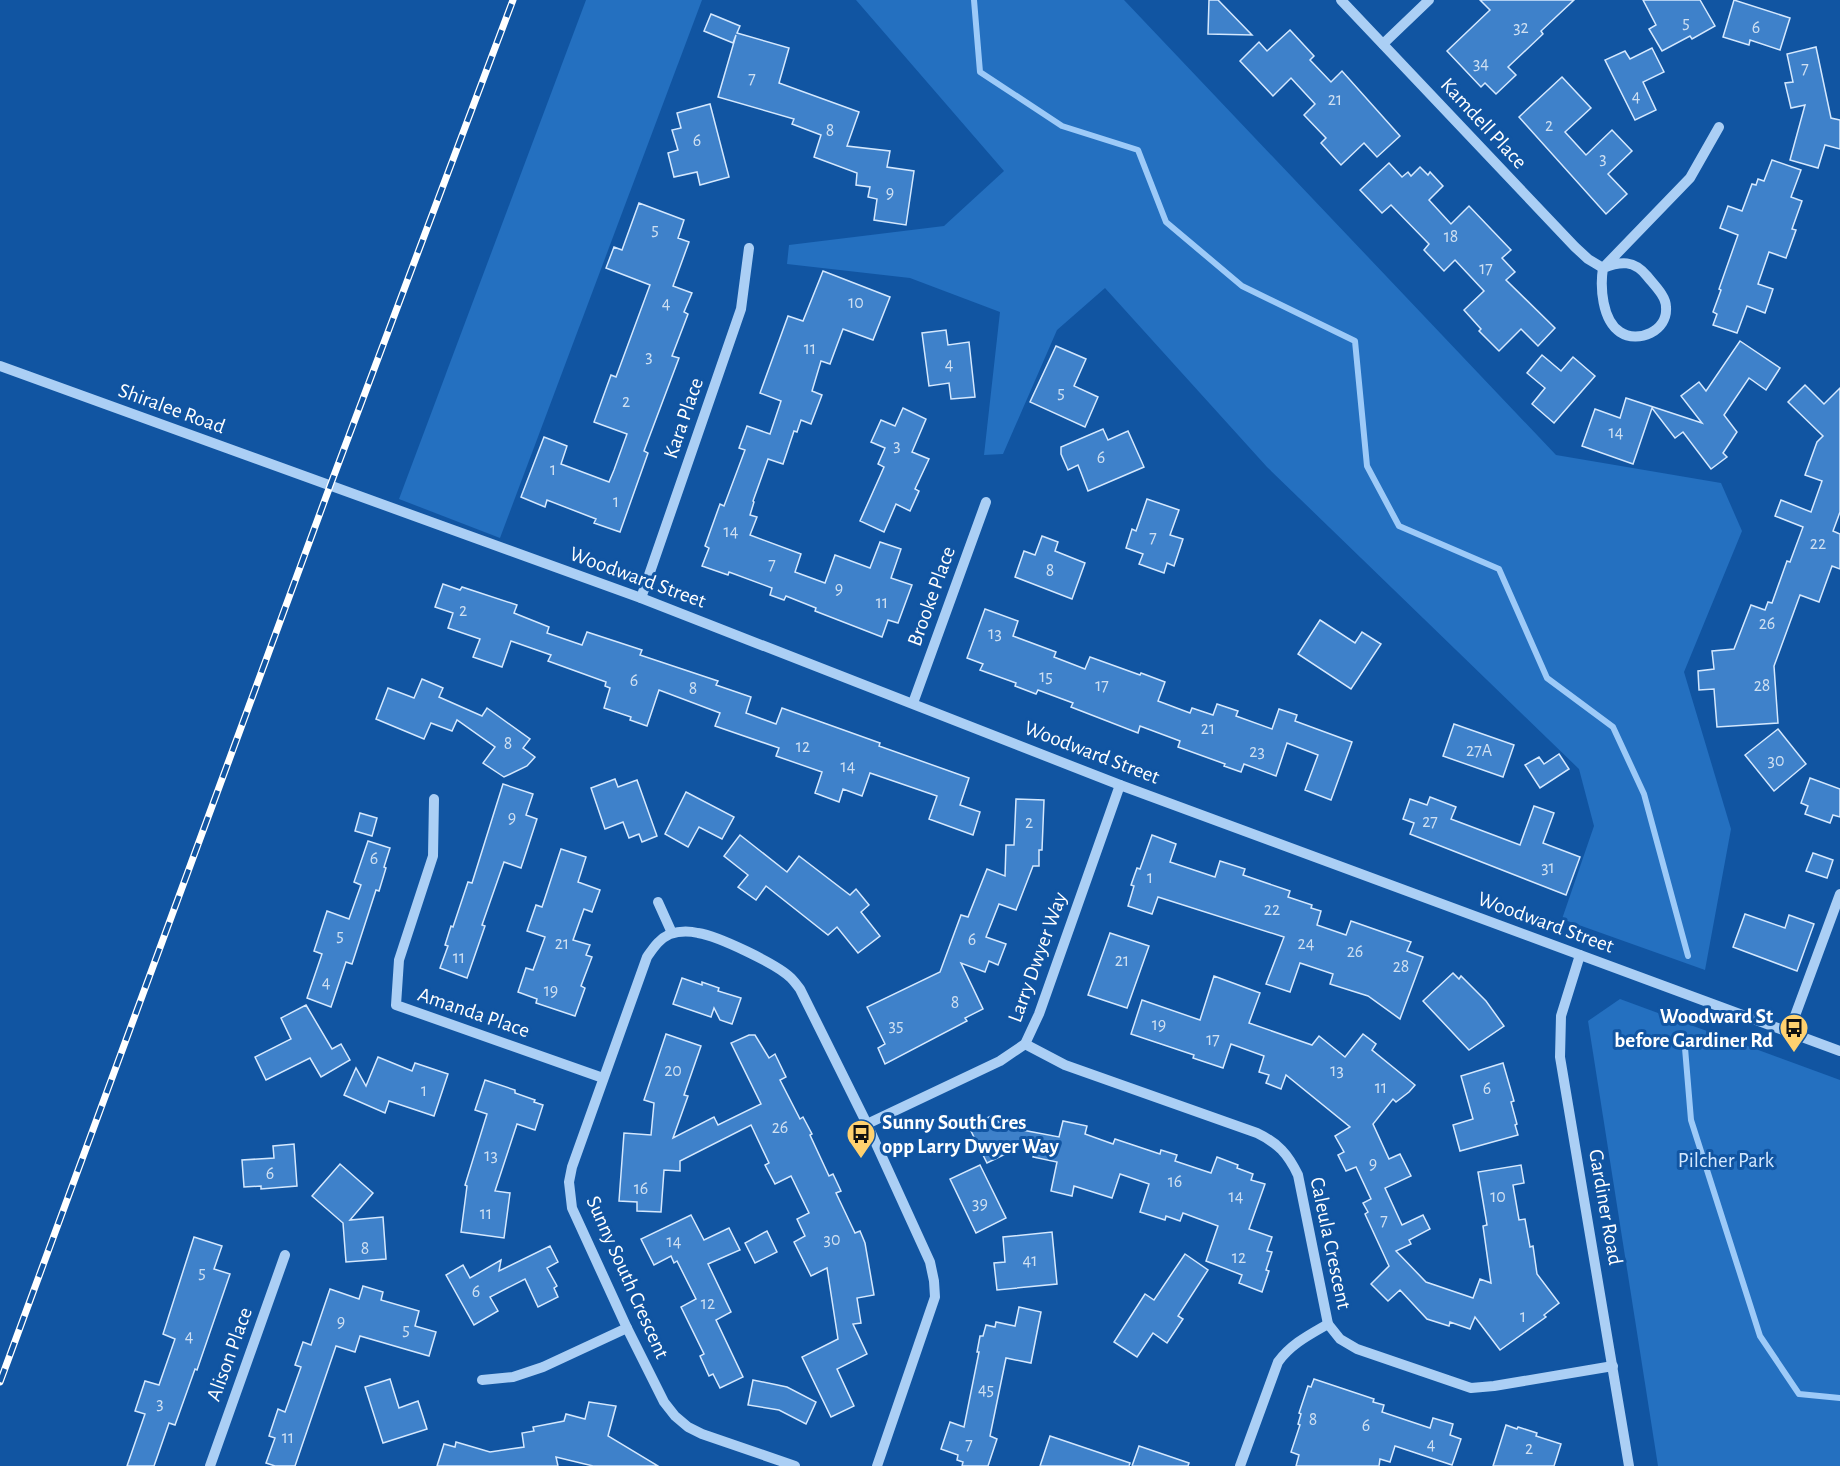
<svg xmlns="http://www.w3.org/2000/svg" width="1840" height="1466" viewBox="0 0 1840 1466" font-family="'Alegreya Sans',sans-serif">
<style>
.green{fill:#2470c0}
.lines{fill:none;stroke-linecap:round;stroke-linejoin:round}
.stream{stroke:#9dcaf8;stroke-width:6}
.building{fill:#3e81ca;stroke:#d4e8fe;stroke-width:1.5}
.minor{stroke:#abcff5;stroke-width:10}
.rail-casing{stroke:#fff;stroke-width:7}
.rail{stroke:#1155a2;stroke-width:4.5;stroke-dasharray:14;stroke-linecap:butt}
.labels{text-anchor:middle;stroke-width:6;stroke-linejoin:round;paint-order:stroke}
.number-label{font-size:18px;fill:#cfe0f2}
.street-label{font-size:21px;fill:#fff;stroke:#1155a2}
.poi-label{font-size:21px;font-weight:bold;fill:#fff;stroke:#1155a2;text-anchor:end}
.park-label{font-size:21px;fill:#d4e8fe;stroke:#1155a2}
</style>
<rect width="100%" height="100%" fill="#1155a2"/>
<g class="green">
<polygon points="586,0 702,0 500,538 399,499"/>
<polygon points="856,0 1124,0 1556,455 1721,483 1742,531 1684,672 1731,829 1705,970 1562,919 1594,826 1579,769 1267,467 1105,288 1057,330 1003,454 984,455 1000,312 910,278 787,264 789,245 944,226 1004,171"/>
<polygon points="1620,999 1840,1080 1840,1466 1658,1466 1588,1021"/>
</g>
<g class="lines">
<g class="stream">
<polyline points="974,0 980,72 1062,126 1138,150 1166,222 1242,286 1355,341 1367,466 1399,526 1499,569 1547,678 1613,727 1644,794 1688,956"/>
<polyline points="1684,1036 1691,1120 1760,1336 1799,1394 1840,1398"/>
</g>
</g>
<g class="building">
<polygon points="1209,0 1218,0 1252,35 1208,34"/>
<polygon points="1480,0 1574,0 1541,31 1543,34 1508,67 1516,75 1496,94 1485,83 1481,87 1447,51 1490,10"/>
<polygon points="1643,0 1700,0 1715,26 1692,39 1690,36 1662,51 1649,29 1656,25"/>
<polygon points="1734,0 1790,18 1780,50 1750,40 1749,45 1723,37"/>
<polygon points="711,14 740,26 737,33 789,48 779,83 859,112 847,146 890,151 887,167 914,171 906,225 874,220 877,199 868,197 870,187 856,185 857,173 814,157 821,135 792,124 794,119 718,97 736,35 733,43 704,31"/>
<polygon points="1290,30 1314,56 1310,60 1331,82 1342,71 1400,136 1377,157 1364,143 1341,165 1321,143 1326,138 1304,115 1315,104 1291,78 1273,96 1240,61 1259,42 1267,51"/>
<polygon points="1816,47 1831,118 1840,120 1840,149 1825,145 1818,168 1790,160 1805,105 1791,108 1785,83 1793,82 1787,54"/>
<polygon points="1652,48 1664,72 1643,82 1656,110 1635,120 1605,60 1625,51 1630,59"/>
<polygon points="1562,77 1591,108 1565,132 1586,155 1612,130 1632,151 1608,174 1627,194 1606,214 1519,117"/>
<polygon points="710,104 729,177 700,185 697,172 674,177 668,153 678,150 672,130 681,128 677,113"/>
<polygon points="1772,160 1801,170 1791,197 1802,201 1792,229 1796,230 1786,258 1769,252 1758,284 1773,289 1765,313 1747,306 1737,333 1713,325 1717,314 1713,312 1721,290 1719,289 1738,235 1720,228 1728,206 1742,211 1752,184 1756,185 1758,179 1764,181"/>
<polygon points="1389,163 1402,177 1408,172 1411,176 1420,167 1428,175 1430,172 1443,186 1429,200 1451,224 1469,206 1511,250 1502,258 1515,272 1506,280 1555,328 1538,346 1521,329 1499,351 1479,331 1481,329 1464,310 1484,291 1455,260 1444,271 1424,250 1429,244 1391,205 1382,213 1360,190"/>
<polygon points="639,203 684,220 678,238 689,242 673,286 692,293 684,312 688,314 672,356 679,358 644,451 648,453 620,532 594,523 596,519 547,500 545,507 521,497 544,437 567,446 561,464 609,482 614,470 627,434 594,422 611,375 616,377 650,285 606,268 614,247 622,250"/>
<polygon points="823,271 890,297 873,340 843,329 830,364 821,361 812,391 822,395 811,424 801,420 797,432 794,431 783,464 768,459 753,501 754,502 750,515 757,517 750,535 801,554 795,572 825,583 835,555 870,568 880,542 901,549 891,578 912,585 898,623 888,620 882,637 815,611 816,608 786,596 784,600 770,595 772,588 729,572 728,575 702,566 709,548 705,546 720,504 724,506 745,450 739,448 747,426 770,434 781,401 760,393 788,316 803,321"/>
<polygon points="946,330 948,345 969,342 975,397 951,399 949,383 929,386 922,333"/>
<polygon points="1740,341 1780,368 1766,390 1749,378 1724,415 1737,432 1723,453 1727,457 1711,469 1683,432 1675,438 1652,408 1633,464 1582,446 1595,409 1620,418 1626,398 1702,423 1681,396 1699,382 1706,391"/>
<polygon points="1056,346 1086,359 1074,386 1098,397 1085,427 1030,402"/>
<polygon points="1542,355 1561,371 1573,357 1595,376 1554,423 1532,404 1545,388 1527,373"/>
<polygon points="1805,385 1824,404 1840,388 1840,512 1833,531 1840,534 1840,569 1832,566 1819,602 1800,595 1774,666 1778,723 1717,727 1714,689 1699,690 1698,671 1714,669 1712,651 1734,649 1751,605 1765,610 1768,602 1772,603 1787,561 1790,562 1803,527 1775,516 1781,500 1811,512 1822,481 1805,475 1817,442 1823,436 1788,402"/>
<polygon points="903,408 926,419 912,452 929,459 915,489 919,491 910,511 896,504 884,532 860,521 884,467 878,464 885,448 871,442 881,420 895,426"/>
<polygon points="1103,429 1108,440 1128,431 1144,467 1088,491 1078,465 1068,470 1061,454 1061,447"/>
<polygon points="1147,499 1179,510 1170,535 1183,539 1174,566 1167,563 1164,573 1139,564 1143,554 1126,548 1132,529 1136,531"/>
<polygon points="1042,536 1058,542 1055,551 1085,563 1072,599 1015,577 1024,551 1035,555"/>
<polygon points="443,584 460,590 462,587 517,605 514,613 549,627 547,633 582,645 587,632 642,650 640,655 718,681 716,685 751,697 746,713 776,724 782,708 880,743 879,746 969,778 960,805 980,812 973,835 929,819 937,796 870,773 862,796 843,789 839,802 815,793 822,772 776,756 779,748 715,726 720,713 659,690 647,726 630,720 631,717 604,708 610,688 605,686 606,682 548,661 551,655 511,641 502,667 473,657 480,639 448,628 453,613 435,607"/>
<polygon points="985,609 1018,621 1013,636 1056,652 1054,657 1085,669 1090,657 1140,675 1141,673 1165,682 1158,701 1190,713 1192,708 1213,715 1217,704 1238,711 1236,716 1272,729 1279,709 1297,715 1295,721 1352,742 1331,800 1305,790 1318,755 1287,743 1276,776 1244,764 1241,772 1224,766 1225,764 1178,747 1180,741 1140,726 1138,733 1071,707 1073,703 1038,690 1036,694 1015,686 1016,683 980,670 983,664 967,658"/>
<polygon points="1320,620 1355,643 1362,632 1381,644 1351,689 1298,654"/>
<polygon points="422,679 443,688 439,697 482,716 487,708 530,739 523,748 535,757 527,766 504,777 483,763 495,747 457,720 452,731 431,723 424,739 376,719 388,688 414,698"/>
<polygon points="1454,724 1514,745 1503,777 1443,756"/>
<polygon points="1778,729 1806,764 1774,791 1745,755"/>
<polygon points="1559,754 1569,769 1540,788 1525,765 1539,757 1544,764"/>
<polygon points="1810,778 1840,789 1840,817 1833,815 1830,823 1805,814 1808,806 1801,803"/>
<polygon points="615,779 618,787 637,780 657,836 642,842 639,834 629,838 623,822 605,829 591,788"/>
<polygon points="503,784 533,794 526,815 537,819 521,868 504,862 482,925 485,926 467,978 440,968 448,946 445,945 451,926 453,927 468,882 472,883"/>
<polygon points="686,792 734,817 722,839 699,827 688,847 665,834"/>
<polygon points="1430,797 1456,807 1451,819 1520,845 1534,806 1554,813 1543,843 1580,857 1566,895 1410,834 1414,823 1403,819 1410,799 1427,805"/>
<polygon points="1016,799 1044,800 1042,850 1039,850 1039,866 1033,866 1016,910 999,904 986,937 1006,944 998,965 989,961 985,972 961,963 983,1009 965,1018 967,1021 885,1064 878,1048 885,1044 867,1007 940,972 961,915 968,917 987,869 1005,876 1006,845 1014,845"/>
<polygon points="360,813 377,818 372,836 355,831"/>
<polygon points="740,835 787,872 799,856 850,895 856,889 869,905 861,912 880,936 858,953 837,927 828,935 766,886 756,900 738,887 748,875 724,856"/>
<polygon points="1152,835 1176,844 1170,862 1215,877 1220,861 1245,869 1243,875 1290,891 1288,897 1312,905 1311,908 1321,911 1317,925 1346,935 1351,921 1411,942 1407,951 1423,957 1400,1019 1368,996 1330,984 1333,974 1300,963 1290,992 1266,984 1284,937 1158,897 1152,914 1128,906 1134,886 1131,885 1137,868 1140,869"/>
<polygon points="368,841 390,848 384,867 386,868 379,891 376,890 352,964 346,962 331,1007 307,998 322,954 314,951 327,911 349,919 361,885 354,882"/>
<polygon points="561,849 586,857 578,882 600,890 592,912 584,909 573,940 590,945 586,955 592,957 581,986 585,988 575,1016 536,1003 537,999 518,992 526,968 533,970 545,937 527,931 536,905 542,907"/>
<polygon points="1813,853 1833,860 1827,878 1806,871"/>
<polygon points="1745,914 1785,928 1789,915 1814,924 1797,971 1733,947"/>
<polygon points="1110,933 1149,946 1127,1008 1088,995"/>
<polygon points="1453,973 1459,979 1461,976 1486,1001 1504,1026 1469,1050 1423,1001"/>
<polygon points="1214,976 1260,993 1249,1023 1312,1045 1319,1036 1345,1057 1363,1034 1376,1044 1372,1050 1415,1085 1409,1092 1396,1102 1393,1099 1373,1124 1389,1159 1400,1154 1411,1176 1385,1188 1402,1225 1423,1215 1430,1229 1409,1240 1411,1244 1396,1251 1426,1282 1473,1298 1480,1279 1491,1283 1483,1226 1487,1225 1478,1172 1521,1165 1524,1183 1513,1185 1519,1220 1525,1219 1530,1247 1533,1246 1537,1274 1559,1303 1544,1315 1546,1317 1500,1350 1475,1317 1470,1329 1450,1322 1449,1326 1427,1319 1400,1290 1388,1301 1371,1284 1389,1266 1365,1214 1368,1212 1363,1203 1371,1199 1356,1167 1346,1171 1338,1155 1344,1152 1335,1136 1350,1127 1286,1075 1281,1089 1266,1083 1269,1075 1259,1072 1264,1056 1231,1044 1223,1068 1193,1058 1194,1055 1131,1034 1142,1000 1200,1020"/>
<polygon points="682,978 702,985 702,982 719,988 718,991 741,998 732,1024 720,1020 714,1008 711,1017 673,1004"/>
<polygon points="306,1005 332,1049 341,1044 350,1060 321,1077 310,1058 266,1080 255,1057 291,1039 281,1018"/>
<polygon points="666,1034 701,1046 684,1095 688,1096 673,1138 714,1117 718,1125 761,1104 731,1043 749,1035 755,1035 769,1058 775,1054 786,1077 780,1080 800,1119 803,1117 812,1134 810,1135 829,1176 833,1174 841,1191 836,1193 855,1233 860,1231 865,1243 874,1295 857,1298 861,1323 853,1324 867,1354 837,1369 854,1406 831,1417 802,1357 838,1339 827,1268 811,1276 794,1242 805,1236 797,1219 809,1213 791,1176 775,1184 765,1165 769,1163 751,1125 680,1161 680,1171 664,1170 661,1212 637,1211 637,1202 619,1201 624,1133 651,1135 654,1103 644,1100"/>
<polygon points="378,1057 412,1071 415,1063 448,1074 434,1116 389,1101 385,1113 344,1095 356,1068 366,1086"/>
<polygon points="1503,1063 1514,1101 1511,1102 1517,1124 1515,1125 1518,1135 1460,1151 1453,1125 1473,1119 1461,1076"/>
<polygon points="485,1080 515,1090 515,1093 535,1100 534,1102 543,1105 535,1130 517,1124 495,1191 510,1193 504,1238 461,1232 467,1186 465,1185 487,1114 475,1110"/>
<polygon points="995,1114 1000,1124 1012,1118 1017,1129 1059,1137 1063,1121 1087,1126 1085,1134 1113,1144 1115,1139 1160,1154 1161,1150 1177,1155 1175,1161 1211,1173 1217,1157 1238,1165 1237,1168 1253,1174 1251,1180 1265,1184 1249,1229 1272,1237 1267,1251 1272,1252 1266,1270 1269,1271 1262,1292 1239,1283 1242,1275 1206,1261 1218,1226 1183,1213 1180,1221 1166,1216 1165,1220 1140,1212 1149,1184 1120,1174 1112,1198 1074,1186 1072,1196 1051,1191 1057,1162 1033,1157 1038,1138 987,1163 969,1127"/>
<polygon points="294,1144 297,1186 261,1189 261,1186 244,1187 242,1160 274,1158 273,1146"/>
<polygon points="340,1164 373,1193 350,1220 383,1217 386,1259 346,1262 343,1223 312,1196"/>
<polygon points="980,1165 1006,1218 976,1233 950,1179"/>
<polygon points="691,1215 704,1240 729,1228 740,1250 708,1264 731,1312 716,1320 743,1377 720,1388 713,1374 709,1376 700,1356 704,1354 681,1307 696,1299 677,1261 674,1263 671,1256 654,1265 641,1239"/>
<polygon points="767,1231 777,1252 755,1263 745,1243"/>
<polygon points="1052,1232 1057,1284 997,1290 994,1263 1005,1262 1003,1237"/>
<polygon points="194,1237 222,1246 214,1269 230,1274 197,1370 195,1369 175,1425 169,1423 154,1466 127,1466 145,1414 135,1411 145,1381 159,1385 175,1339 163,1334"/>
<polygon points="550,1246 558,1262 547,1268 557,1286 554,1288 558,1297 538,1307 525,1279 490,1297 498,1311 474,1325 446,1275 463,1265 470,1278 501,1260 499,1271"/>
<polygon points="1185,1254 1208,1270 1178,1316 1183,1319 1167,1343 1153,1333 1137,1357 1114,1342 1145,1294 1154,1300"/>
<polygon points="363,1286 383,1292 381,1300 419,1311 415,1326 436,1332 429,1356 360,1336 355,1352 336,1346 295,1466 275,1466 266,1463 275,1438 269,1436 278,1409 285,1412 301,1367 295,1365 303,1342 311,1345 330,1289 359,1299"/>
<polygon points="1019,1307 1041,1312 1031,1363 1006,1358 990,1436 997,1439 988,1466 962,1466 963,1462 957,1460 958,1455 941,1449 950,1422 964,1427 979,1352 977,1352 980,1336 983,1336 986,1325 995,1327 996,1322 1015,1326"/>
<polygon points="390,1379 399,1408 418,1401 427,1429 383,1443 365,1387"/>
<polygon points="1314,1379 1374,1399 1373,1402 1384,1405 1382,1412 1430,1428 1433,1418 1453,1424 1450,1435 1461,1439 1452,1465 1395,1446 1390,1462 1380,1459 1379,1466 1296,1466 1299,1455 1291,1452 1300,1425 1298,1424 1301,1414 1299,1413 1308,1386 1311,1387"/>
<polygon points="753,1380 787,1387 816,1402 806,1424 779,1410 748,1405"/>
<polygon points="589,1402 616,1406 608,1436 658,1466 593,1466 556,1457 558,1466 437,1466 444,1444 455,1447 456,1442 490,1452 524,1447 522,1433 534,1431 533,1427 564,1421 566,1414 585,1419"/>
<polygon points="1506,1425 1517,1429 1518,1427 1537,1433 1536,1436 1561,1444 1554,1466 1493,1466"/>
<polygon points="1050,1436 1130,1463 1129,1466 1040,1466"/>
<polygon points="1139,1446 1189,1463 1188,1466 1132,1466"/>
</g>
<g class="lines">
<g class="minor">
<polyline points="1341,0 1575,247 1588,259 1603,268"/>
<polyline points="1383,44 1429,0"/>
<path d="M 1603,268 C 1621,261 1634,260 1647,276 C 1654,285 1666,296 1666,307 C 1668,331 1638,344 1620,332 C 1602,320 1600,287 1603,268 L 1690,178 L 1719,127"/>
<polyline points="0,366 641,598 1120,785 1840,1051"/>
<polyline points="641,598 741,309 749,248"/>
<polyline points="913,703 986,502"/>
<polyline points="434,799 433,856 399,960 396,1005 603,1078"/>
<polyline points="658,902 672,933"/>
<polyline points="1580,955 1561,1016 1560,1057 1629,1466"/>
<polyline points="1789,1032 1840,894"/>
<path d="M 1025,1044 L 1065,1065 L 1257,1133 C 1278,1143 1288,1154 1298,1175 L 1328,1324 L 1340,1339 L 1357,1349 L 1471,1388 L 1494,1386 L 1613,1366"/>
<polyline points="867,1124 1000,1061 1025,1044 1039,1014 1120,785"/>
<polyline points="482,1380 513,1377 543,1367 627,1328"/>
<polyline points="210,1466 285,1255"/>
<path d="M 795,1466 L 702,1434 L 688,1427 L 675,1416 L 664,1402 L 627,1328 L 572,1208 L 569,1182 L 572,1167 L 647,957 C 654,947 659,939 670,934 C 679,931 690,931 698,933 C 718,936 777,964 791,978 C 794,981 797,985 800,989 L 867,1124 L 930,1262 L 934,1281 L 935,1297 L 877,1466"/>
<path d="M 1240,1466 L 1278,1362 C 1291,1344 1309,1335 1328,1324"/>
</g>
<g class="rail-casing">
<polyline id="rail" points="0,1382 330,486 513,0"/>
</g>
<use href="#rail" class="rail"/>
</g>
<defs>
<g id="bus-pin" transform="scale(1.5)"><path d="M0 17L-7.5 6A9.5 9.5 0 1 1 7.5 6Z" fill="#ffd16f" stroke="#1155a2"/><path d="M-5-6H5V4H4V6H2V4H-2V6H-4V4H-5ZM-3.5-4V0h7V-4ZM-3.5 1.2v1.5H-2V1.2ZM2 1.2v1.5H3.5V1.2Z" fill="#111"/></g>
</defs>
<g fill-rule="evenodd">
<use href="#bus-pin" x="1794" y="1028"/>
<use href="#bus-pin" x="861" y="1134"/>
</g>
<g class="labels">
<g class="number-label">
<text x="1686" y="28">5</text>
<text x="1521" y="33">32</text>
<text x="1756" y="33">6</text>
<text x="1481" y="69">34</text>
<text x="1805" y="74">7</text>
<text x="752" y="84">7</text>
<text x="1636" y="102">4</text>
<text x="1335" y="105">21</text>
<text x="1549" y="131">2</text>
<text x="830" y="136">8</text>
<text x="697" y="146">6</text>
<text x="1603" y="164">3</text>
<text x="890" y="198">9</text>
<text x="655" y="235">5</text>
<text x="1451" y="242">18</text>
<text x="1486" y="274">17</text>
<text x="856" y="308">10</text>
<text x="666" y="309">4</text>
<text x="810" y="354">11</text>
<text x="649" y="362">3</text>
<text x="949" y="370">4</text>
<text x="1061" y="398">5</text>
<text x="626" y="407">2</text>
<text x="1616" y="438">14</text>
<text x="897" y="451">3</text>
<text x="1101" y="463">6</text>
<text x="553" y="475">1</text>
<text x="616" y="507">1</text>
<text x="731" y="537">14</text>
<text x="1153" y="543">7</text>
<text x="1818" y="549">22</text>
<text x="772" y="570">7</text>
<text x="1050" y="576">8</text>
<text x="839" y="594">9</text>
<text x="882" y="608">11</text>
<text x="463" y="616">2</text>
<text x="1767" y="629">26</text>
<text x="995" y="639">13</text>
<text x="1046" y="682">15</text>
<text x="634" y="686">6</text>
<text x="1102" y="691">17</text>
<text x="1762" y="691">28</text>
<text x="693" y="694">8</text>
<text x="1208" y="734">21</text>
<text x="508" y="749">8</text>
<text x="803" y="752">12</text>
<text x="1479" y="756">27A</text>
<text x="1257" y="757">23</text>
<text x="1776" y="766">30</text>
<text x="848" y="772">14</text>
<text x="512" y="823">9</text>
<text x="1430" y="827">27</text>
<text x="1029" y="828">2</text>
<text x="374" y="864">6</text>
<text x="1548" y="873">31</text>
<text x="1150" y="883">1</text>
<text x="1272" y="915">22</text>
<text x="340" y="941">5</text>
<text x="972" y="945">6</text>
<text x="562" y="949">21</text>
<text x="1306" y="949">24</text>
<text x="1355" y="957">26</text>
<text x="459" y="963">11</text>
<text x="1122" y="966">21</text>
<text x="1401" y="972">28</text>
<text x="326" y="988">4</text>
<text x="551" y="996">19</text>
<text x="955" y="1008">8</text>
<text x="1159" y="1030">19</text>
<text x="896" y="1031">35</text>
<text x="1213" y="1045">17</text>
<text x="673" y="1076">20</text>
<text x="1337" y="1076">13</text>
<text x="1381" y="1093">11</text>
<text x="1487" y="1094">6</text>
<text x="424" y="1096">1</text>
<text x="780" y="1133">26</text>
<text x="491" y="1161">13</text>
<text x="1373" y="1169">9</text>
<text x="270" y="1179">6</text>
<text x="1175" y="1187">16</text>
<text x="641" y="1194">16</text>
<text x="1236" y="1202">14</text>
<text x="1498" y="1202">10</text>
<text x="980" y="1209">39</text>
<text x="486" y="1219">11</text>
<text x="1384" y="1226">7</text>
<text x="832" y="1245">30</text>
<text x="674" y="1247">14</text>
<text x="365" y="1254">8</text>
<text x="1239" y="1263">12</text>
<text x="1030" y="1266">41</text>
<text x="202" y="1278">5</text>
<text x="476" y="1297">6</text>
<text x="708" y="1309">12</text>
<text x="1523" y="1322">1</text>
<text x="341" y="1327">9</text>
<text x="406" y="1335">5</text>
<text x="189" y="1342">4</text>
<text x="986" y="1395">45</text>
<text x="160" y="1409">3</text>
<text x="1313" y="1425">8</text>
<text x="1366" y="1431">6</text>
<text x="288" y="1443">11</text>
<text x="969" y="1450">7</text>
<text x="1431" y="1450">4</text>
<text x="1529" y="1454">2</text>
</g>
<g class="street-label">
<text transform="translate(1484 123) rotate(47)" y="7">Kamdell Place</text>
<text transform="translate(172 408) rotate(20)" y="7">Shiralee Road</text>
<text transform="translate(683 418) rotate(-71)" y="7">Kara Place</text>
<text transform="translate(638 577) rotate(20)" y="7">Woodward Street</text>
<text transform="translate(931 596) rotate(-70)" y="7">Brooke Place</text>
<text transform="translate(1092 752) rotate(21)" y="7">Woodward Street</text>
<text transform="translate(1546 922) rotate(20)" y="7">Woodward Street</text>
<text transform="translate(1037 957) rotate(-70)" y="7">Larry Dwyer Way</text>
<text transform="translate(474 1012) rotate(19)" y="7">Amanda Place</text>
<text transform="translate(1606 1207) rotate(80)" y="7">Gardiner Road</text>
<text transform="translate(1331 1243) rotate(78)" y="7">Caleula Crescent</text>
<text transform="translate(628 1277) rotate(66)" y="7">Sunny South Crescent</text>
<text transform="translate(229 1354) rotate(-70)" y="7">Alison Place</text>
</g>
<g class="poi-label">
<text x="1773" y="1023">Woodward St<tspan x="1773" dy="24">before Gardiner Rd</tspan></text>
<text x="882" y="1129" text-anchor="start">Sunny South Cres<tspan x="882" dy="24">opp Larry Dwyer Way</tspan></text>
</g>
<g class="park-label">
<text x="1726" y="1167">Pilcher Park</text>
</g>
</g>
</svg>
